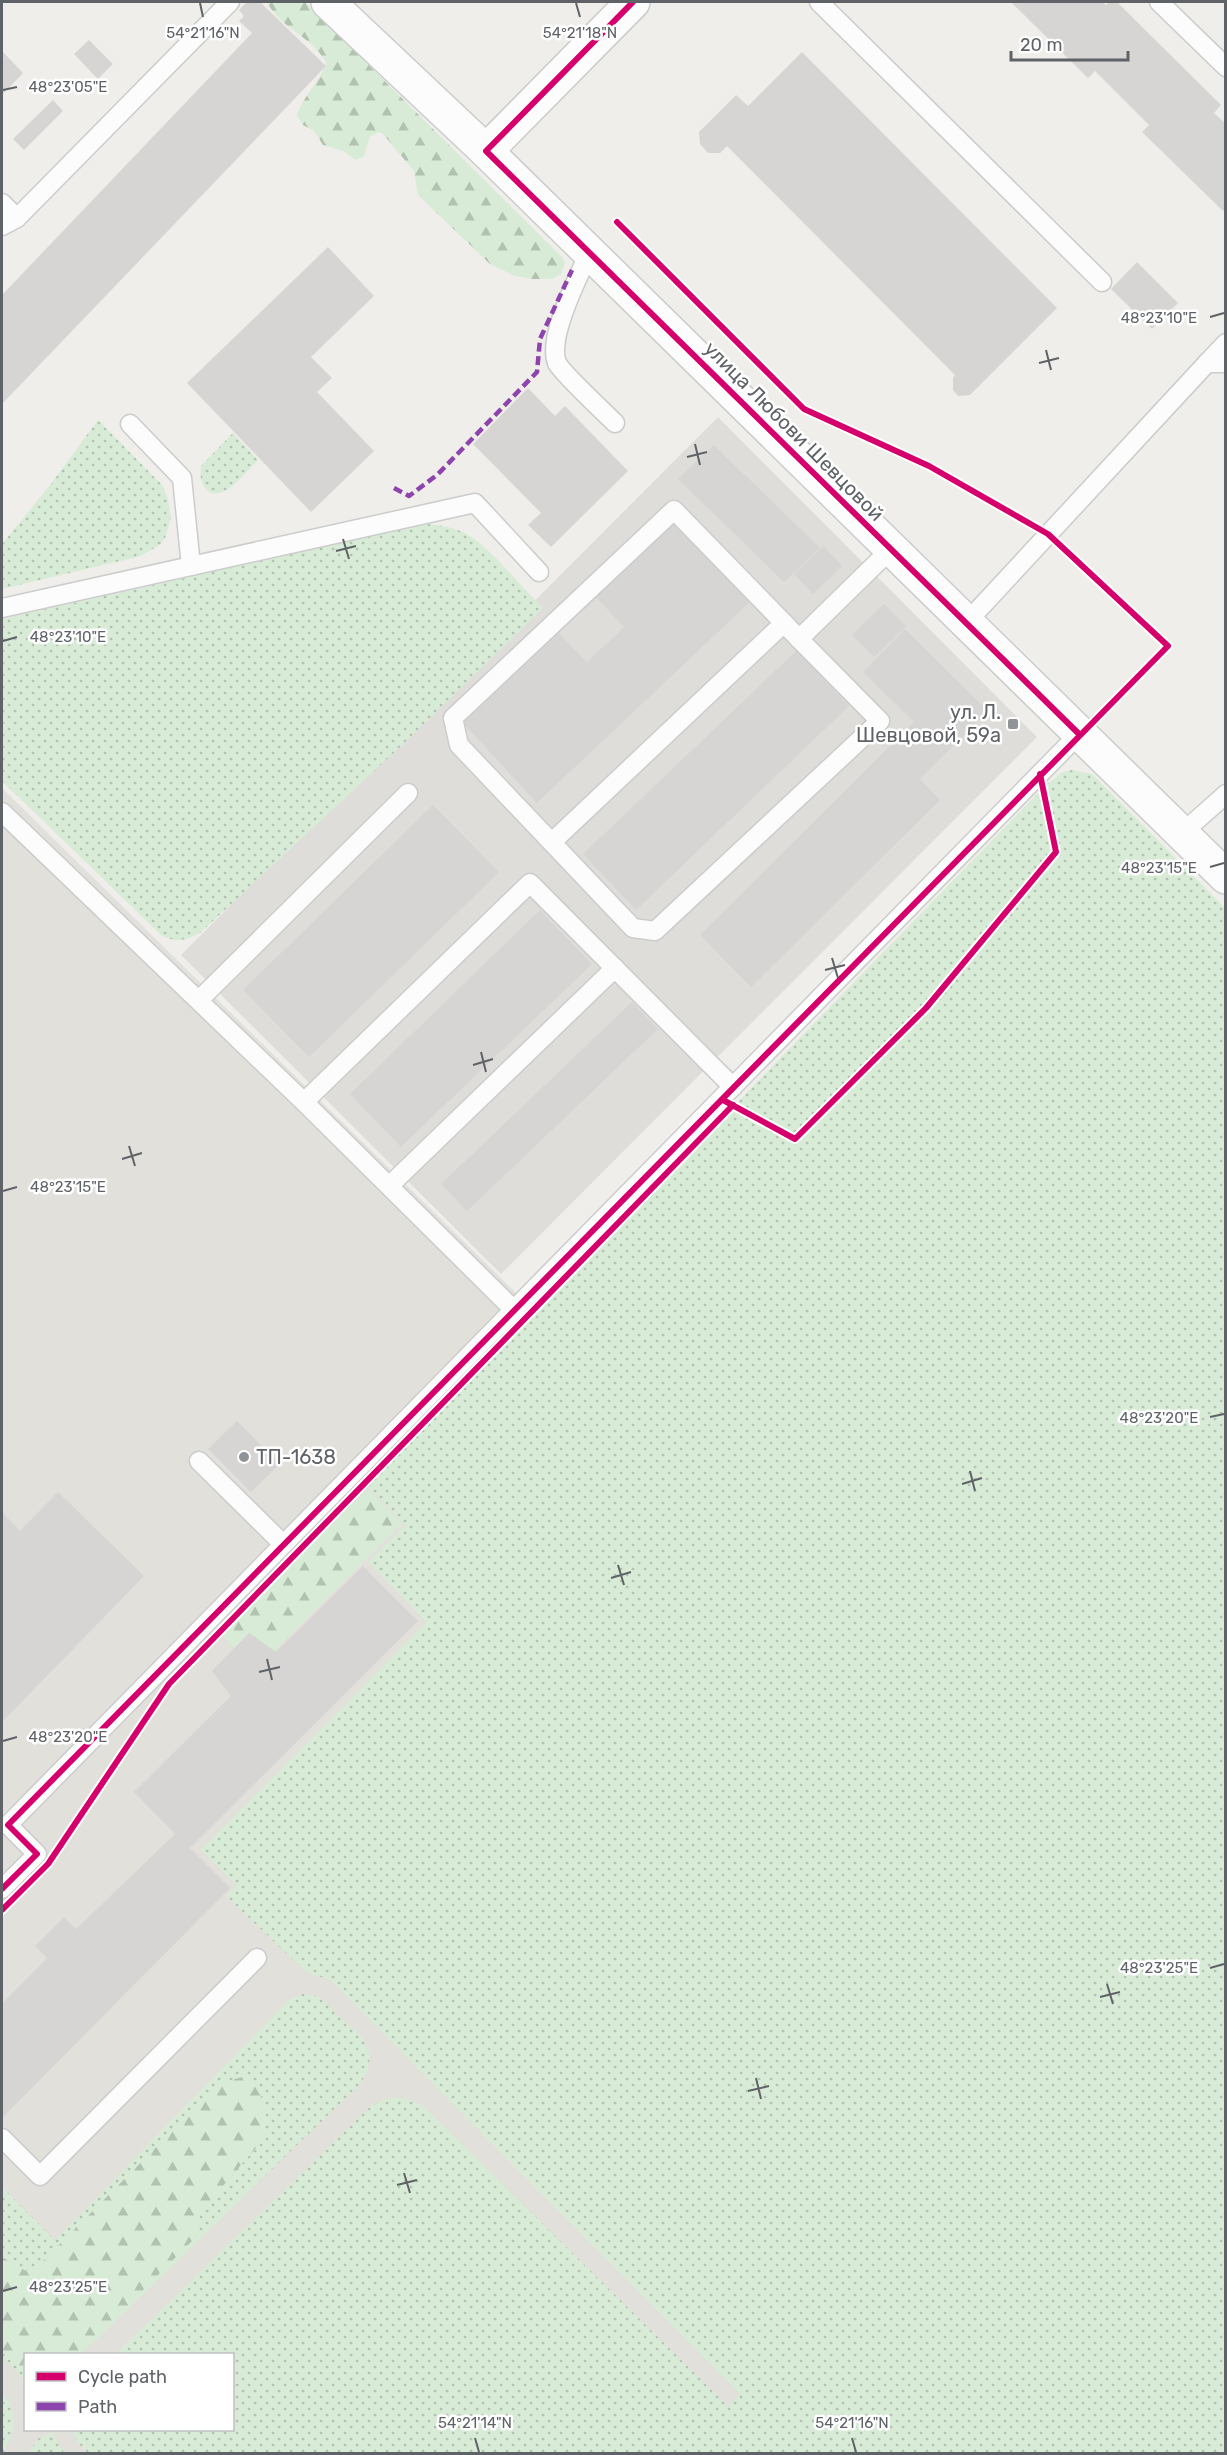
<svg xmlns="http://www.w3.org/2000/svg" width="1227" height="2455" viewBox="0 0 1227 2455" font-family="Rubik,sans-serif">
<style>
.industrial{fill:#dfddda}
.education{fill:#e2e0da;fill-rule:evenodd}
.grass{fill:url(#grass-dots)}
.forest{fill:url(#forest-firs)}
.building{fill:#d6d5d3}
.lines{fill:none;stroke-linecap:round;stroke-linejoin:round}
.lane-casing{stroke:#cbcccc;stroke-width:21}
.street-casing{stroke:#cbcccc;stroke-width:36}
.lane{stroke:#fdfcfc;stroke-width:18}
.street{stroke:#fdfcfc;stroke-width:33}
.quiet{stroke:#8e44ad;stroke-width:4.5;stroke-dasharray:9 4.5;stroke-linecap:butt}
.cycleway-casing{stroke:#fff;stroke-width:10}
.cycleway{stroke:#d6006c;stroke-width:6}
.ticks{fill:none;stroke:#5f6368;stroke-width:2}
.poi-dot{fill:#919496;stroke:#fff;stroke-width:2}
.labels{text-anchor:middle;stroke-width:5;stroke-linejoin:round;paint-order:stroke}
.street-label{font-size:20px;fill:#5f6368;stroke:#fff}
.poi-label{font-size:20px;fill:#5f6368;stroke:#fff;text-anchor:end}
.ticks-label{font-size:15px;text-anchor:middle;fill:#5f6368;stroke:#fff;stroke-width:5;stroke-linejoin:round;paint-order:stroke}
</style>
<defs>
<pattern id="grass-dots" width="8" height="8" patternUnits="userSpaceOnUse" patternTransform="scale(1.5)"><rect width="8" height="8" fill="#d8ebd6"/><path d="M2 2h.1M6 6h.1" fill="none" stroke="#b2c2b1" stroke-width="1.8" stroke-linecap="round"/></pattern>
<pattern id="forest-firs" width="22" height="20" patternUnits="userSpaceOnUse" patternTransform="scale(1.5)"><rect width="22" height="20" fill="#d8ebd6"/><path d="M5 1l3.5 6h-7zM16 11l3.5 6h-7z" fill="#b2c2b1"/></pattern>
</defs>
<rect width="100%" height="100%" fill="#efeeea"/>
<polygon class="industrial" points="718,417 1037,737 501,1274 181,955"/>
<path class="education" d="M 2,788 L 564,1340 L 970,2453 L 2,2453 ZM 26,2354 L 232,2354 L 232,2430 L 26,2430 Z"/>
<g class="grass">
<polygon points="98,420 162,485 167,496 171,516 166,536 161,544 141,556 2,589 2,544 51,484"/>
<path d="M 233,433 L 258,460 C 247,471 221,506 206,489 C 200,483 200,474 201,466 Z"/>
<path d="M 426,524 C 440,525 455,527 468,535 C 490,547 523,589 543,608 L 402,745 L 200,933 C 185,941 175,943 161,935 L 2,781 L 2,619 Z"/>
<path d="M 1072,770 L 1092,774 L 1225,908 L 1225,2453 L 88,2453 L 78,2443 L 72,2430 L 232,2430 L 232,2354 L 116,2354 L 370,2107 C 387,2096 404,2095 422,2105 L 728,2406 L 740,2394 L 330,1980 L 306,1972 L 226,1896 L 236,1885 L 201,1850 L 427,1622 L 368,1562 L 406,1525 L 366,1484 L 1047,784 L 1063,772 Z"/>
<polygon points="302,1994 318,1996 364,2040 370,2056 368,2069 361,2083 81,2354 26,2354 25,2381 2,2356 2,2187 55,2240 289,2000"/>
<path d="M 2,2393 C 19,2411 16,2435 2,2454 Z"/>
<polygon points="52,2432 64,2453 28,2453 39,2438"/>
</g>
<g class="forest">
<path d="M 267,2 L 305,2 L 563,258 L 565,263 L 561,274 L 552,279 L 533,279 L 515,276 L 490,264 L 418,195 L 414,171 L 383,134 L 379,132 L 370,136 L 364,156 L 356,160 L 343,151 L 323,145 L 314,131 L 303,125 L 297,115 C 301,99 325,75 326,62 C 312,37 279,27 267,2 Z"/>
<polygon points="368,1489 402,1523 256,1669 221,1634"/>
<polygon points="242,2077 257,2082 266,2115 262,2141 200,2212 196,2237 79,2354 26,2354 25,2375 2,2351 2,2257 26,2271 44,2260 202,2101 222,2083"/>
</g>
<g class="building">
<polygon points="247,2 260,2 326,66 2,404 2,295 252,33 239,21 244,16 239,10"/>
<polygon points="1011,2 1103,2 1106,5 1109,2 1117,2 1221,105 1214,113 1226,124 1226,208 1223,211 1142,132 1149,125 1095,71 1088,78"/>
<polygon points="89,40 113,64 98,79 74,54"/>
<polygon points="2,51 23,73 2,95"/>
<polygon points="802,52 1057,308 970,395 958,396 953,390 953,378 955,375 727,146 720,153 708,153 700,144 699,132 736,95 748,106"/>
<polygon points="53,100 63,111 24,150 13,139"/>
<polygon points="328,247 374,296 311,357 332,378 317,392 374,451 311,512 187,383"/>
<polygon points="1137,262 1178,303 1152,329 1111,289"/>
<polygon points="528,388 555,416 565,406 628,471 551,547 528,525 541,513 473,444"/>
<polygon points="714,445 820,548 784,582 678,479"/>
<polygon points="675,522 750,602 537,803 463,723 559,633 587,662 624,627 596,597"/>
<polygon points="824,546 842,566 813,594 794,574"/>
<polygon points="884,604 906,626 874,657 852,635"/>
<polygon points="905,629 988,711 920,779 940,800 751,987 700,935 914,722 863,672"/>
<polygon points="797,650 849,706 636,910 583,854"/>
<polygon points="433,805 499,872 309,1057 243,990"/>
<polygon points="540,910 592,964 401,1147 350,1094"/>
<polygon points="632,1002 658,1029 467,1211 441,1184"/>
<polygon points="237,1421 280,1464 251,1492 208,1449"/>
<polygon points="58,1492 144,1576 2,1722 2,1512 20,1531"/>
<polygon points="363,1566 418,1621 190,1848 230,1888 2,2118 2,2004 47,1958 35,1946 64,1917 76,1929 175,1834 134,1792 231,1696 212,1671 249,1633 276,1652"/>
</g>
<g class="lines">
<g class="lane-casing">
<g id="lane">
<polyline points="819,2 1102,282"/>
<polyline points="1159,2 1226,67"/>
<polyline points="2,203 17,218"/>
<polyline points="2,226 17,218 230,2"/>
<path d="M 589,253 C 578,278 547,337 557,363 C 562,373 604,412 615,423"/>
<polyline points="1207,363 1226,343"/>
<polyline points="130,424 182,478 191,566"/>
<polyline points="2,608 475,503 539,572"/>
<polyline points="784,623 674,510 453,718 459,745 633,928 655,931 880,721 799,639"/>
<polyline points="966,623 1207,363 1226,363"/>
<polyline points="2,812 304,1102 514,1310"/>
<polyline points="1181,834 1226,794"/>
<polyline points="552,842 784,623 799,639 890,550"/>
<polyline points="199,1000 408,793"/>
<polyline points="304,1102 530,883 733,1087"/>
<polyline points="389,1186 615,968"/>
<polyline points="199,1461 283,1544"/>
<polyline points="2,1889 37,1854 8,1825 1079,734"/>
<polyline points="2,2138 40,2176 257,1958"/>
</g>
</g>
<g class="street-casing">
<g id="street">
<polyline points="328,2 486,151 1226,877"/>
<polyline points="486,151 633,2"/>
</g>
</g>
<use href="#lane" class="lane"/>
<use href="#street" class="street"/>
<polyline class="quiet" points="394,488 409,496 437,475 537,372 540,339 572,270"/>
<g class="cycleway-casing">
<g id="cycleway">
<polyline points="633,2 486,151 1079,734"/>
<polyline points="723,1100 795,1139 926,1008 1056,852 1040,774"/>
<polyline points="2,1889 37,1854 8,1825 1168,646 1048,534 929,466 804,409 617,222"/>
<polyline points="2,1910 48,1864 169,1684 733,1105"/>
</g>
</g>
<use href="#cycleway" class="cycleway"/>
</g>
<path class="ticks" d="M 200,3 L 203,17M 576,3 L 580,17M 3,90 L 17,87M 1210,317 L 1224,313M 1046,350 L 1051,370M 1039,363 L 1059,358M 695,444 L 700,465M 687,457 L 707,452M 343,539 L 349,559M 336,551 L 356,546M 3,641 L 17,637M 1210,867 L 1224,863M 832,958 L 838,978M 825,970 L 845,965M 481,1052 L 486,1072M 473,1065 L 493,1059M 129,1146 L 135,1166M 122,1159 L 142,1153M 3,1191 L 17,1187M 1210,1417 L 1224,1414M 970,1471 L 975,1491M 962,1484 L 982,1478M 618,1565 L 624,1585M 611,1578 L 631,1572M 267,1659 L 272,1680M 259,1672 L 280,1667M 3,1741 L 17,1737M 1210,1968 L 1224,1964M 1107,1984 L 1113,2004M 1100,1997 L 1120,1992M 756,2078 L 761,2099M 748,2091 L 769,2086M 404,2173 L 410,2193M 397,2185 L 417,2180M 3,2291 L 17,2287M 475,2438 L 479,2452M 852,2438 L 856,2452"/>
<g class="poi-dot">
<rect x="1007" y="718" width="12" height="12" rx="3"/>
<circle cx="244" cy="1457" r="6"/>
</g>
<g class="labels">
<g class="street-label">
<text transform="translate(794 431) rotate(45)" y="7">улица Любови Шевцовой</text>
</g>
<g class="poi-label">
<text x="1001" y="719">ул. Л.<tspan x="1001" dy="23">Шевцовой, 59а</tspan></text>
<text x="256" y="1464" text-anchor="start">ТП-1638</text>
</g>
</g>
<g class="ticks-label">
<text x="203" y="38">54°21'16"N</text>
<text x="580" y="38">54°21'18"N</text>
<text x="68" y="92">48°23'05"E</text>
<text x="1159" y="323">48°23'10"E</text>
<text x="68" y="642">48°23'10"E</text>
<text x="1159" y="873">48°23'15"E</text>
<text x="68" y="1192">48°23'15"E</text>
<text x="1159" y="1423">48°23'20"E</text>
<text x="68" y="1742">48°23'20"E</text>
<text x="1159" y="1973">48°23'25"E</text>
<text x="68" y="2292">48°23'25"E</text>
<text x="475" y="2428">54°21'14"N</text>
<text x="852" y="2428">54°21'16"N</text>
</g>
<rect width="1227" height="2455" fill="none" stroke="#5f6368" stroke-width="6"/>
<rect x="24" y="2353" width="210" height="78" fill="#ffffff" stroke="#bfc1c3" stroke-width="1.5"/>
<rect x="36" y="2372" width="30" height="9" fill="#d6006c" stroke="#bfc1c3" stroke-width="1.5"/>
<text x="78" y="2383" font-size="18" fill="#5f6368">Cycle path</text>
<rect x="36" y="2402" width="30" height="9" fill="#8e44ad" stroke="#bfc1c3" stroke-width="1.5"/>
<text x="78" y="2413" font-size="18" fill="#5f6368">Path</text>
<path d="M1011 51v9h117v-9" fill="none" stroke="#5f6368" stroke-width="3"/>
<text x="1020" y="51" font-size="18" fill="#5f6368" stroke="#ffffff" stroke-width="4.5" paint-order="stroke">20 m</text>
</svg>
